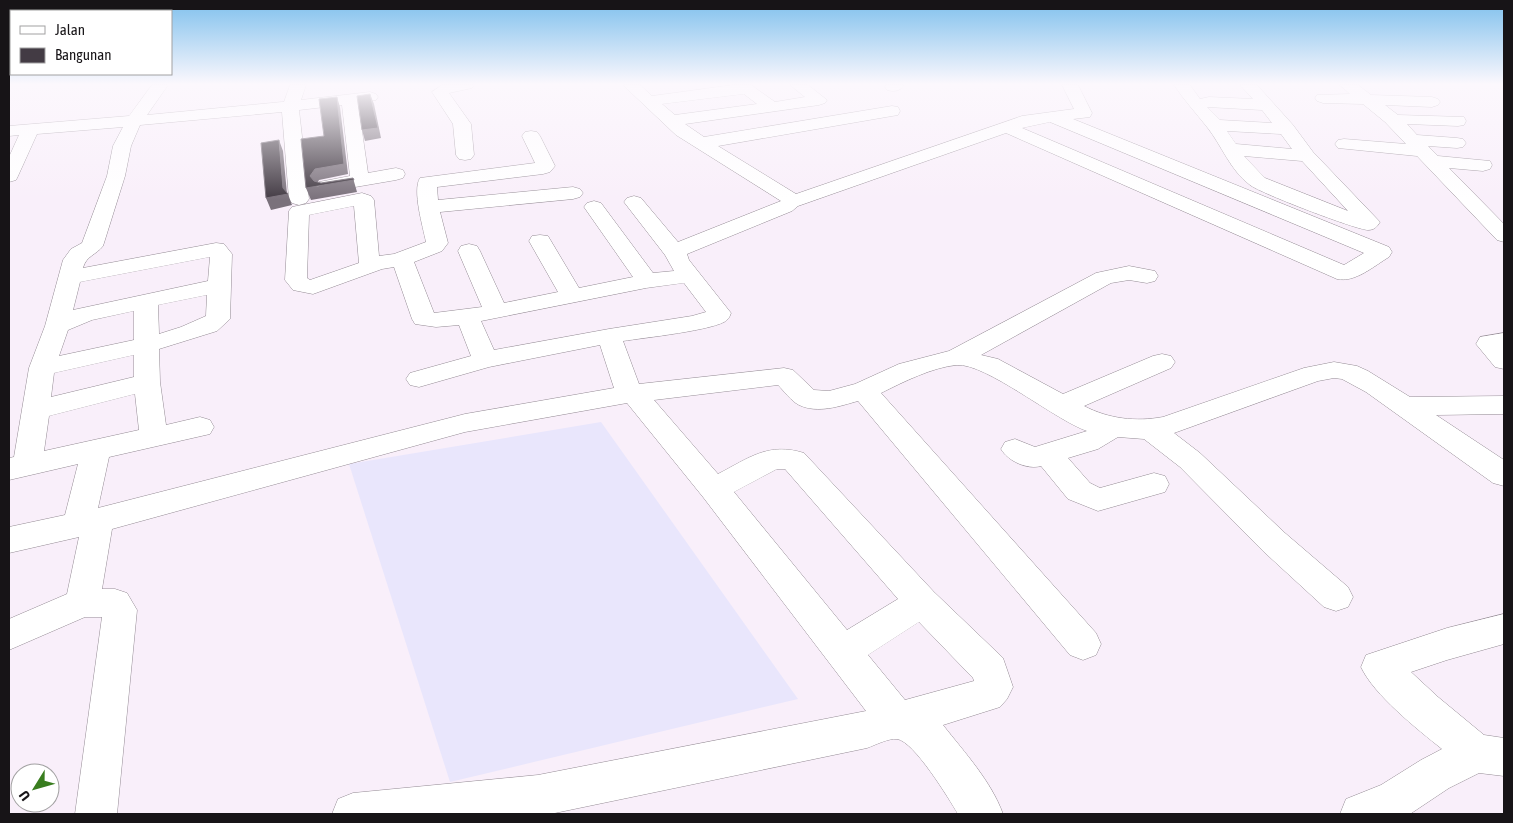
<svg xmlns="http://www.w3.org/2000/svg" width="1513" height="823" viewBox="0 0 1513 823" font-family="'Asap Condensed',sans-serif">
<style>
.education{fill:#e9e6fc}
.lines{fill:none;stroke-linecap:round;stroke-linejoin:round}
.minor-casing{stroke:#948b94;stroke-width:1}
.minor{fill:#fff;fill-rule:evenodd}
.shaded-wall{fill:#7a717b}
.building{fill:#433b44;stroke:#7a717b}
</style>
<rect width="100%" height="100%" fill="#f9effa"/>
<polygon class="education" points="601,422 798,699 450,782 349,464"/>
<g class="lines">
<g class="minor-casing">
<g id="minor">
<path d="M 152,85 L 168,85 L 147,115 L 282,102 L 284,102 L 290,85 L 306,85 L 301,100 L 370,92 L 376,94 L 378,97 L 376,100 L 358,103 L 368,173 L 396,168 L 403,170 L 405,174 L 403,178 L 396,180 L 326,192 L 319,190 L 316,186 L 319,182 L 350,176 L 342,105 L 299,110 L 309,199 L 306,203 L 299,205 L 292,203 L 289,199 L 282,112 L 140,125 L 131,146 L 125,176 L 103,246 C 96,255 86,256 83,268 L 216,243 L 224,244 L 232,254 L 230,319 L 217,331 L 159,349 L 160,382 L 166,425 L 200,417 L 210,420 L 214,427 L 210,434 L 109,457 L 98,508 L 465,414 L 614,388 L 600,345 L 489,367 L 419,387 L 410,385 L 406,379 L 410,373 L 471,356 L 459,325 L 436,327 L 415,324 L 412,319 L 394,267 L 382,269 L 313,294 L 293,290 L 285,280 L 289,211 L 292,207 L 362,193 L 371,196 L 374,200 L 379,256 L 394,254 L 426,242 C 423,227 412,190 420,178 L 535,163 L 522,136 L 525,132 L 531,131 L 537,132 L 540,136 L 555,166 L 550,172 L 543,174 L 437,187 L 438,200 L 573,187 L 580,189 L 583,193 L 580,197 L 573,199 L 440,212 L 448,243 L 442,251 L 414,262 L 434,313 L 482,307 L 458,251 L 461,246 L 469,244 L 477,246 L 480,251 L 504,303 L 558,292 L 529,241 L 532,236 L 540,235 L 548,236 L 579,288 L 633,277 L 584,207 L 587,203 L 594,201 L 601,203 L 653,273 L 674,271 L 665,255 L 624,202 L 627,198 L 634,196 L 641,198 L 678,242 L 781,201 L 676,135 L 623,85 L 640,85 L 652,96 L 733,85 L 751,85 L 775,102 L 805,97 L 790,85 L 808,85 L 827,100 L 825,103 L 819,105 L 685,124 L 704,137 L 892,106 L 898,107 L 900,111 L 898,115 L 892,116 L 718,146 L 796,194 L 1022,116 L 1074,109 L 1062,85 L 1078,85 L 1092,113 L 1090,117 L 1073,119 L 1389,247 L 1392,252 L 1389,257 C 1374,266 1355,283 1337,279 L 1006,133 L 798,206 L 792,211 L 687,254 L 689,260 L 727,308 L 731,313 C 730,316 729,318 727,320 C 717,330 642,338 623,341 L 639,384 L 784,368 L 793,370 L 814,390 L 829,391 L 855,384 L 899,364 L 949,351 L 1096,273 L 1129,266 L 1155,271 L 1158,276 L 1155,281 L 1147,283 L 1129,280 L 1111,283 L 981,355 L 998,359 L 1063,394 L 1153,356 L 1162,354 L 1171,356 L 1175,362 L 1171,368 L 1084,406 C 1109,419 1136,422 1163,417 L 1304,368 L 1334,362 L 1357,366 L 1368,371 L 1410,397 L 1504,396 L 1504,414 L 1436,415 L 1504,460 L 1504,486 L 1493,483 L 1366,392 L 1342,379 L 1334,378 L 1318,381 L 1174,433 L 1200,453 L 1285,533 L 1348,587 L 1353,597 L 1348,607 L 1336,611 L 1324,607 L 1263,551 L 1180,467 L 1144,439 L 1118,437 L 1098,449 L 1068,458 L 1090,483 L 1100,488 L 1154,473 L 1165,476 L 1169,484 L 1165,492 L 1098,511 L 1068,499 L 1041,466 C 1027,470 1008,461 1001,449 L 1005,442 L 1015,439 L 1035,447 L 1087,431 C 1055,420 986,363 957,365 C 933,367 903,382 881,393 L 1096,633 L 1101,644 L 1096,655 L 1083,660 L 1070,655 L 858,401 C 840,406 818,414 799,405 C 791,401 784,391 778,385 L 654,400 L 718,474 C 749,458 768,442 804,453 L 934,592 L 1003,658 L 1013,687 L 1007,699 L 1000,707 L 943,725 C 965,753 991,781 1003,814 L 958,814 C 949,799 914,741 897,739 C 889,738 875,745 867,748 L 550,814 L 332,814 L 338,799 L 353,793 L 538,775 L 866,711 L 703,497 L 627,403 L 465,432 L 112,529 L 102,589 L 115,589 L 127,593 L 137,610 L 117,814 L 75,814 L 102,617 L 85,617 L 9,650 L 9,619 L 67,594 L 79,537 L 9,553 L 9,527 L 65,515 L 78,464 L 9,480 L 9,458 L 14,457 L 29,368 L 45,326 L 63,260 L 71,249 L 82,243 L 107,176 L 113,146 L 123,127 L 37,134 L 18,176 L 16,180 L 9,182 L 9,157 L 19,135 L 9,136 L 9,126 L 129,116 ZM 744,94 L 757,104 L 675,115 L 662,104 ZM 1050,122 L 1364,253 L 1344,265 L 1022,128 ZM 354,206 L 359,263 L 310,280 L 307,278 L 309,215 ZM 210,257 L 208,281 L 73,310 L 80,282 ZM 684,283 L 706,312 L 692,316 L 609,329 L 494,350 L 481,321 L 646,288 ZM 207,295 L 206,316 L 181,327 L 159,334 L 158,305 ZM 134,311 L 134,340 L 59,356 L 68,330 L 92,320 ZM 134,355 L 134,377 L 51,397 L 54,373 ZM 135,394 L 139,430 L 44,451 L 49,416 ZM 777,469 L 785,469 L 898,599 L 847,630 L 734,492 ZM 919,622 L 973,678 L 974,681 L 905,700 L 868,655 Z"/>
<polygon points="442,85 474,85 472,88 449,93 471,124 474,155 471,159 465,160 459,159 456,155 453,124 432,92"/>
<path d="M 887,85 L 904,85 C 900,91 895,92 887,90 L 885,87 Z"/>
<path d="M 1174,85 L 1190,85 L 1200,99 L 1209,97 L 1253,99 L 1240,85 L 1257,85 L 1293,125 L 1313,152 L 1380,222 C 1377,227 1374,230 1368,230 C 1357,230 1260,193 1250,185 C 1230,170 1222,146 1207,127 C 1196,113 1184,100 1174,85 ZM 1207,107 L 1262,110 L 1272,123 L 1220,120 ZM 1227,131 L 1281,134 L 1292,149 L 1236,144 ZM 1244,156 L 1302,161 L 1348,211 L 1265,178 Z"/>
<polygon points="1340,85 1358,85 1371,95 1432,97 1438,99 1440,102 1438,105 1432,107 1385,105 1398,115 1464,117 1466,121 1464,125 1458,126 1407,124 1417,135 1457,138 1463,139 1466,143 1463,147 1457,148 1428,146 1438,156 1490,161 1492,165 1490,169 1483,171 1449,168 1504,224 1504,242 1497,240 1417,156 1338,148 1335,144 1338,140 1344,139 1406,144 1385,122 1363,104 1323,103 1317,101 1315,98 1317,95 1350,94"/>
<polygon points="1504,333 1504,369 1495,367 1476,344 1480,337"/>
<path d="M 1504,614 L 1504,644 L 1447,660 L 1411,672 L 1438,697 L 1484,735 L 1504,738 L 1504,776 L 1479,773 L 1449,788 L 1410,814 L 1340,814 L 1346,799 L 1381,785 L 1421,760 L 1442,749 C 1417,729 1374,695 1361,667 L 1366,655 L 1447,628 Z"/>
</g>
</g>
<use href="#minor" class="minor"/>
</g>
<g class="shaded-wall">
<polygon points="370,94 374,104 381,138 365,141 362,130"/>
<polygon points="337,97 340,107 348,174 319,180 315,187 353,178 357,192 311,200 306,188"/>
<polygon points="279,140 283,151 287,194 288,194 292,205 271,210 266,198 283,188"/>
</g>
<g class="building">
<polygon points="370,94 378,128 362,130 357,96"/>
<polygon points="337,97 344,164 315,169 310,176 314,181 321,183 353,178 354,180 306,188 301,139 324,136 319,99"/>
<polygon points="279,140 283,188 288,194 266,198 261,143"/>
</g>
<linearGradient id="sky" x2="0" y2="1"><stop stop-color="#7fc0ed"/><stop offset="0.42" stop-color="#fcf8fd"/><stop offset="1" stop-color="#fcf8fd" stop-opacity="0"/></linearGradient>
<rect width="1513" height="200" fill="url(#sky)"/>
<rect width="1513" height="823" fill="none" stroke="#171417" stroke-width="20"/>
<rect x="10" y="10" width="162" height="65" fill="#ffffff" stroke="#a2a1a2"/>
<rect x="20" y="26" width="25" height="8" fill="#ffffff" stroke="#a2a1a2"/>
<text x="55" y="35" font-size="15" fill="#171417">Jalan</text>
<rect x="20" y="48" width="25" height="15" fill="#433b44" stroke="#a2a1a2"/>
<text x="55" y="60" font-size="15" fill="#171417">Bangunan</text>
<g transform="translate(35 788) rotate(233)"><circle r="24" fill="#ffffff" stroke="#a2a1a2"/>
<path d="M0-4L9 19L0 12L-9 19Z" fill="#397d1f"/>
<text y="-8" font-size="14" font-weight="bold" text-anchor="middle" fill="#171417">U</text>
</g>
</svg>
